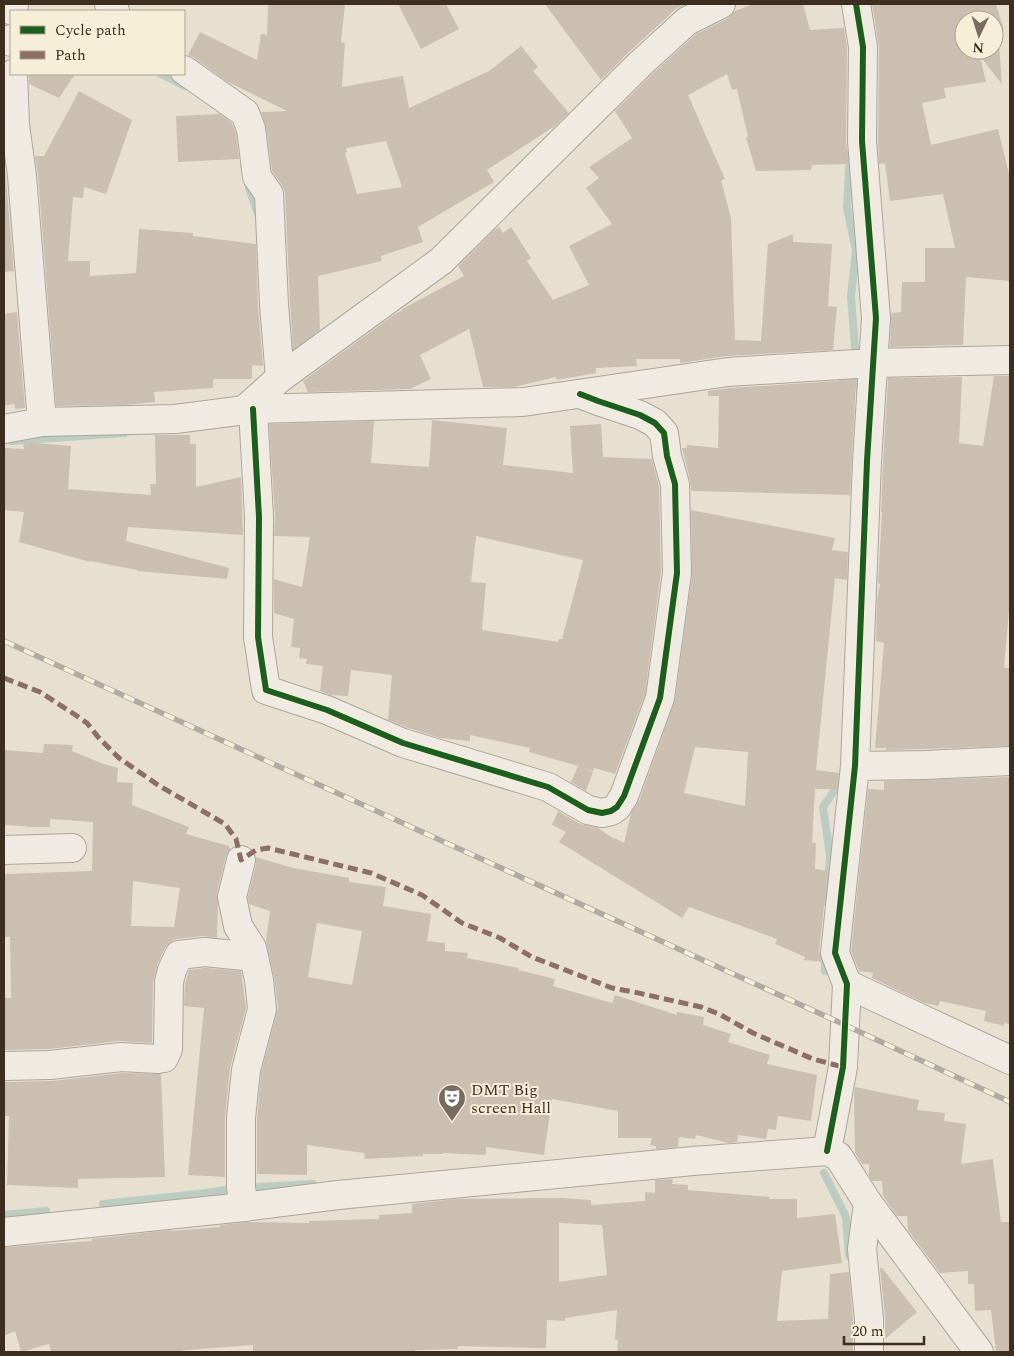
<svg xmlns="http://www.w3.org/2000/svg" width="1014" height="1356" viewBox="0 0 1014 1356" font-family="Spectral,serif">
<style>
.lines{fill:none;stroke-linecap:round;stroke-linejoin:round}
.stream{stroke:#bcccc2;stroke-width:8}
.building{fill:#cbbfb2;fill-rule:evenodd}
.minor-casing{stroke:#ada599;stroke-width:30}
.minor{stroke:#efebe3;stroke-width:28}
.rail-casing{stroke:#afaaa2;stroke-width:5.5}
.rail{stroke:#f7eed8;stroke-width:4;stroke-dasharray:11;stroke-linecap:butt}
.quiet{stroke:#8d6e63;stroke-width:5;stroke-dasharray:10 5;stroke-linecap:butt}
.cycleway-casing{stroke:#f7eed8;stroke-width:9}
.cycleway{stroke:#1b5e20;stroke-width:6}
.labels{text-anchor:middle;stroke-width:4;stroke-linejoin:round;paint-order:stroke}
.poi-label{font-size:16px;fill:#3d2e20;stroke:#f7eed8;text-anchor:start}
</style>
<rect width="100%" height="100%" fill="#e7e0d1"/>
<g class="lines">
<g class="stream">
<polyline points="161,74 185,86"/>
<polyline points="850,153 847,208 856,250 851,296 855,349"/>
<polyline points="248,180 249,188 259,217"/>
<polyline points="296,348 314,338"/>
<polyline points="841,377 856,379 861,394"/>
<polyline points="11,441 124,433"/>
<polyline points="827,902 830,855 823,807 844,776"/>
<polyline points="825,971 825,956"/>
<polyline points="824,1173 846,1217 849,1256"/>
<polyline points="103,1204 198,1194 240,1188 313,1184"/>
<polyline points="4,1215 46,1211"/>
</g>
</g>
<g class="building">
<path d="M 268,4 L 345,4 L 341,42 L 345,43 L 342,87 L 403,76 L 409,108 L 489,71 L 521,46 L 538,67 L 533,71 L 569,113 L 555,126 L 487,170 L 494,182 L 418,227 L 423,242 L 381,256 L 382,261 L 318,276 L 320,330 L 293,349 L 290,304 L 285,193 L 282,185 L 272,171 L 266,127 L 261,112 L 287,111 L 226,81 L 193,57 L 188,55 L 200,32 L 257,60 L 261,34 L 267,35 ZM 386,141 L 402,187 L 357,194 L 345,153 L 347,152 L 346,148 Z"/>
<polygon points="398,4 446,4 459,29 421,49"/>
<polygon points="545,4 683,4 684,5 676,9 630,51 601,80"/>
<polygon points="753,4 803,4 810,30 844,28 847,48 846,141 848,164 812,165 811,170 756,171 746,138 748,137 737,89 732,90 727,74 688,95 725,179 721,180 731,218 735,340 761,341 768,244 793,234 793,242 832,244 828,306 837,307 833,350 727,356 680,363 680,359 636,359 637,366 596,368 596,373 557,380 556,377 514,387 483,387 469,329 420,355 431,379 410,389 308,392 303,381 395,314 403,310 402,309 464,276 458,266 493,231 499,227 503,233 511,227 531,258 527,261 553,300 589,285 569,246 612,224 586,188 599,178 589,167 632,138 615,111 652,74 696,34 728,18 735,11"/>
<path d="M 872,4 L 996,4 L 1004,30 L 998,32 L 1002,84 L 980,56 L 986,82 L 944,88 L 946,98 L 922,103 L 931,145 L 998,129 L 1010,178 L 1010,281 L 966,277 L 963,345 L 890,347 L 891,313 L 901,312 L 902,282 L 925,282 L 925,248 L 955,248 L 943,194 L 890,201 L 885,163 L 879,164 L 878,140 L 879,47 ZM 964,20 L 994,20 L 994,50 L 964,50 Z"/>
<polygon points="29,74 75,74 59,98 29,84"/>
<polygon points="79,91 132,120 106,194 84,187 83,198 73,197 68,261 90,261 90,276 136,273 139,229 193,233 193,236 256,244 258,306 263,366 252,365 252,379 213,379 213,388 154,392 155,402 123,405 56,406 38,175 35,156 44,156"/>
<polygon points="220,114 232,123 236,133 239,159 178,162 176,116"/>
<polygon points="4,158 14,271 4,272"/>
<polygon points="17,312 25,408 15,409 14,404 4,406 4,314"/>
<polygon points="994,376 1010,376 1010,611 1009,611 1004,668 1010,668 1010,746 925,749 886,750 886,748 875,748 884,643 876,641 877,599 880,584 878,583 882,512 881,512 883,462 888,378 962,377 959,443 983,446"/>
<polygon points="852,380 856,380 850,495 691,491 690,480 682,448 686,448 687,445 718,448 719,396 708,396 708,391 730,388"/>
<path d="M 432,420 L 507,428 L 503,465 L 573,473 L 570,426 L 601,424 L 603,457 L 652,459 L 659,486 L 661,572 L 645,694 L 615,774 L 594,768 L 593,771 L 583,768 L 593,772 L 586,791 L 571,782 L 578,766 L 529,752 L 530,748 L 470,735 L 470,741 L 440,738 L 408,728 L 388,720 L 392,675 L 351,670 L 348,696 L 330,695 L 320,691 L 323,666 L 306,664 L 307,659 L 299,658 L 300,648 L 291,647 L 294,619 L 274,613 L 274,579 L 302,587 L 310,537 L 274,536 L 275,516 L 269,424 L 374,421 L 371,463 L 429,467 ZM 476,536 L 583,560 L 562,639 L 559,639 L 558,642 L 482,630 L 486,583 L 471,582 Z"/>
<polygon points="155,435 190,435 190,444 196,444 196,487 241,477 243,535 128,527 126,541 229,568 227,579 137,571 137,570 90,561 90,562 19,542 24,512 4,510 4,448 24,449 23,442 71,446 68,489 151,495 150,484 156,484"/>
<path d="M 691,510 L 835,538 L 832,550 L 848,552 L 847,580 L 835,578 L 816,770 L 839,773 L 837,789 L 815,789 L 812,843 L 816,843 L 815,869 L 828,871 L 819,951 L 822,962 L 804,960 L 805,957 L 775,944 L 777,939 L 689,907 L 682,918 L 559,842 L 566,832 L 552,825 L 558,811 L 580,824 L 598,828 L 614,839 L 615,838 L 624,843 L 631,813 L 639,801 L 675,700 L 692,575 ZM 695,747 L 748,752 L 745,806 L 684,793 Z"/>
<path d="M 44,744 L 73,745 L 72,751 L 104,764 L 118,768 L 117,782 L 133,783 L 132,805 L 189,827 L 186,834 L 229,846 L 229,848 L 231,848 L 226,856 L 217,893 L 218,906 L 217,938 L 203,936 L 177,939 L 170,942 L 165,948 L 158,963 L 153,982 L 152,1043 L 119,1041 L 49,1049 L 4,1050 L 4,998 L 11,998 L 10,937 L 4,937 L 4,874 L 92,871 L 93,822 L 50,819 L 50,827 L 26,827 L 26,826 L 4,825 L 4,750 L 43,753 ZM 133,881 L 180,888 L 174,927 L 131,926 Z"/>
<polygon points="1010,777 1010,1024 1004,1023 1004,1026 984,1021 986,1011 940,1001 938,1006 924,1003 872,978 873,973 859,971 851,951 868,789 884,790 884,781"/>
<path d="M 256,857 L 293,868 L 349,878 L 349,882 L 386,887 L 383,906 L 431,914 L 427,941 L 445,943 L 445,951 L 468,953 L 467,958 L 519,968 L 518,970 L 555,979 L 553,986 L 612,1003 L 615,995 L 677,1015 L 677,1012 L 704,1017 L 703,1025 L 731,1034 L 728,1042 L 770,1055 L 767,1064 L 817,1075 L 811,1121 L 778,1116 L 776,1130 L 768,1129 L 766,1139 L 738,1135 L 737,1142 L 729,1143 L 696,1135 L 695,1139 L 679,1137 L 678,1147 L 656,1149 L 656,1146 L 650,1145 L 652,1138 L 618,1138 L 618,1111 L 552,1099 L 544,1155 L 486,1147 L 486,1155 L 444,1153 L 443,1154 L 423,1154 L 423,1156 L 365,1159 L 364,1153 L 307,1145 L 307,1175 L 257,1174 L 257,1119 L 261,1073 L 278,1008 L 274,977 L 266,941 L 270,911 L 249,904 L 248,897 L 256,864 ZM 317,923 L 362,931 L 352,985 L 308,977 Z"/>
<polygon points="205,968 241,971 246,1008 230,1068 225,1118 225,1177 188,1175 204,1008 184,1006 185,984 189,970"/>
<polygon points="121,1073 161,1074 165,1177 78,1179 78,1188 7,1185 9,1116 4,1116 4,1082 52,1081"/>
<polygon points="855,1087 919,1100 917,1110 945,1113 944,1121 966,1124 961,1164 993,1159 1001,1222 1010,1222 1010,1352 996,1352 991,1310 975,1311 974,1284 968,1284 968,1271 940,1273 908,1230 907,1216 897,1216 883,1196 882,1181 872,1181 869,1176 869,1164 862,1164 855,1153 854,1095"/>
<path d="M 673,1179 L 672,1184 L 688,1185 L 688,1190 L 770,1197 L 769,1199 L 797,1199 L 797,1218 L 835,1214 L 842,1263 L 782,1271 L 777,1321 L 828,1319 L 830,1274 L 849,1272 L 853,1320 L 853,1352 L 617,1352 L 618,1340 L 615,1340 L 617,1310 L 565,1318 L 565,1321 L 547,1320 L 546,1348 L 458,1346 L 458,1349 L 415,1350 L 415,1352 L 253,1352 L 253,1345 L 187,1350 L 175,1352 L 51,1352 L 49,1344 L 21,1352 L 15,1331 L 4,1336 L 4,1247 L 92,1241 L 92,1239 L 171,1230 L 171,1231 L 220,1227 L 220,1225 L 247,1222 L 309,1223 L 309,1221 L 379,1219 L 379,1215 L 412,1213 L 412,1204 L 456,1199 L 560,1198 L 591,1200 L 591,1205 L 645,1201 L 645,1192 L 655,1193 L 655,1180 ZM 559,1223 L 602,1225 L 607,1275 L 559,1282 Z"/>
<polygon points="880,1268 882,1268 917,1312 885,1339 885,1317"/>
</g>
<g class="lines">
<g class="minor-casing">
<g id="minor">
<polyline points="109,4 115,11"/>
<polyline points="13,11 14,4"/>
<polyline points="11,39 11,42"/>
<polyline points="184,70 245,113 251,129 257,177 269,194 274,305 280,378"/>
<polyline points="13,74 15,125 22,176 42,422"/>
<polyline points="253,409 259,517 258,637 266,690 327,710 403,743 548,787 588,810 602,813 611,811 617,807 624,796 660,698 677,573 675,484 667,456 664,433 655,423 640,415 598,401 580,394"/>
<polyline points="243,411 280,378 441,261 641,63 687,21 721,4"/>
<polyline points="4,429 42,422 175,419 253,409 523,402 728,372 873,363 1010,360"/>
<polyline points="855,766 925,765 1010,761"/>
<polyline points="4,850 72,848"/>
<polyline points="241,860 232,897 238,926 252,948 259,980 262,1009 246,1070 241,1118 241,1188 244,1207"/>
<polyline points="847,984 1010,1060"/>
<polyline points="4,1066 50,1065 121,1057 158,1059 164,1058 168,1049 169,982 172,970 179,955 205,952 254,957"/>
<polyline points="827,1151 843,1067 847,984 835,953 855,766 867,461 876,318 862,141 863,47 856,4"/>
<polyline points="868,1203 862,1249 869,1319 869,1352"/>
<polyline points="4,1232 244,1207 338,1195 693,1161 827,1151 838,1156 868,1203 979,1352"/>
</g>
</g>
<use href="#minor" class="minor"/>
<g class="rail-casing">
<polyline id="rail" points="4,641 845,1025 1010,1102"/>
</g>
<use href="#rail" class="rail"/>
<polyline class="quiet" points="4,678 40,692 74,714 87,723 98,737 119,758 158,785 225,824 236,839 241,860 256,850 268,848 371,873 422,895 462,923 500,938 532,957 612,988 634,992 701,1007 719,1014 753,1033 813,1059 843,1067"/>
<g class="cycleway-casing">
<g id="cycleway">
<polyline points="253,409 259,517 258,637 266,690 327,710 403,743 548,787 588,810 602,813 611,811 617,807 624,796 660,698 677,573 675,484 667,456 664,433 655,423 640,415 598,401 580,394"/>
<polyline points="827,1151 843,1067 847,984 835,953 855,766 867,461 876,318 862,141 863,47 856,4"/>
</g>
</g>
<use href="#cycleway" class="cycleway"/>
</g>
<defs>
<g id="theatre-pin" transform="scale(1.4375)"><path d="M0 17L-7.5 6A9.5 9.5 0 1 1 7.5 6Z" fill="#786c5e" stroke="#f7eed8"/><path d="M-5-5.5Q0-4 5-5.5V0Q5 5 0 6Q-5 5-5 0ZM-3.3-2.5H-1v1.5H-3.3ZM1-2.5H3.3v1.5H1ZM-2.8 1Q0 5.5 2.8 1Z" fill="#fff"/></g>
</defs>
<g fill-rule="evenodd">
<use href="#theatre-pin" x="452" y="1098"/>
</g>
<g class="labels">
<g class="poi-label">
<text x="471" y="1095">DMT Big<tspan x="471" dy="18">screen Hall</tspan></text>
</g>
</g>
<rect width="1014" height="1356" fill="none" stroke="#3d2e20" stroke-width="10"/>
<rect x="10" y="10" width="175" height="65" fill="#f7eed8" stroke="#ada18e"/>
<rect x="20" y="26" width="25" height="8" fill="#1b5e20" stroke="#ada18e"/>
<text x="55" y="35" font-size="15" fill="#3d2e20">Cycle path</text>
<rect x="20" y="51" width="25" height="8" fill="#8d6e63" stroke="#ada18e"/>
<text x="55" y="60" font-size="15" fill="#3d2e20">Path</text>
<g transform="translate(979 35) rotate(184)"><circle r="24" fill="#f7eed8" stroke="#ada18e"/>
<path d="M0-4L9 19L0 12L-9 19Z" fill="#786c5e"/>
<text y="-8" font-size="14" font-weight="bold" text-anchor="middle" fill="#3d2e20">N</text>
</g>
<path d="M844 1336v8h80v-8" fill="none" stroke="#3d2e20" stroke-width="2.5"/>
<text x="852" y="1336" font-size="15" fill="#3d2e20" stroke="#f7eed8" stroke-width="4" paint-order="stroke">20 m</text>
</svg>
